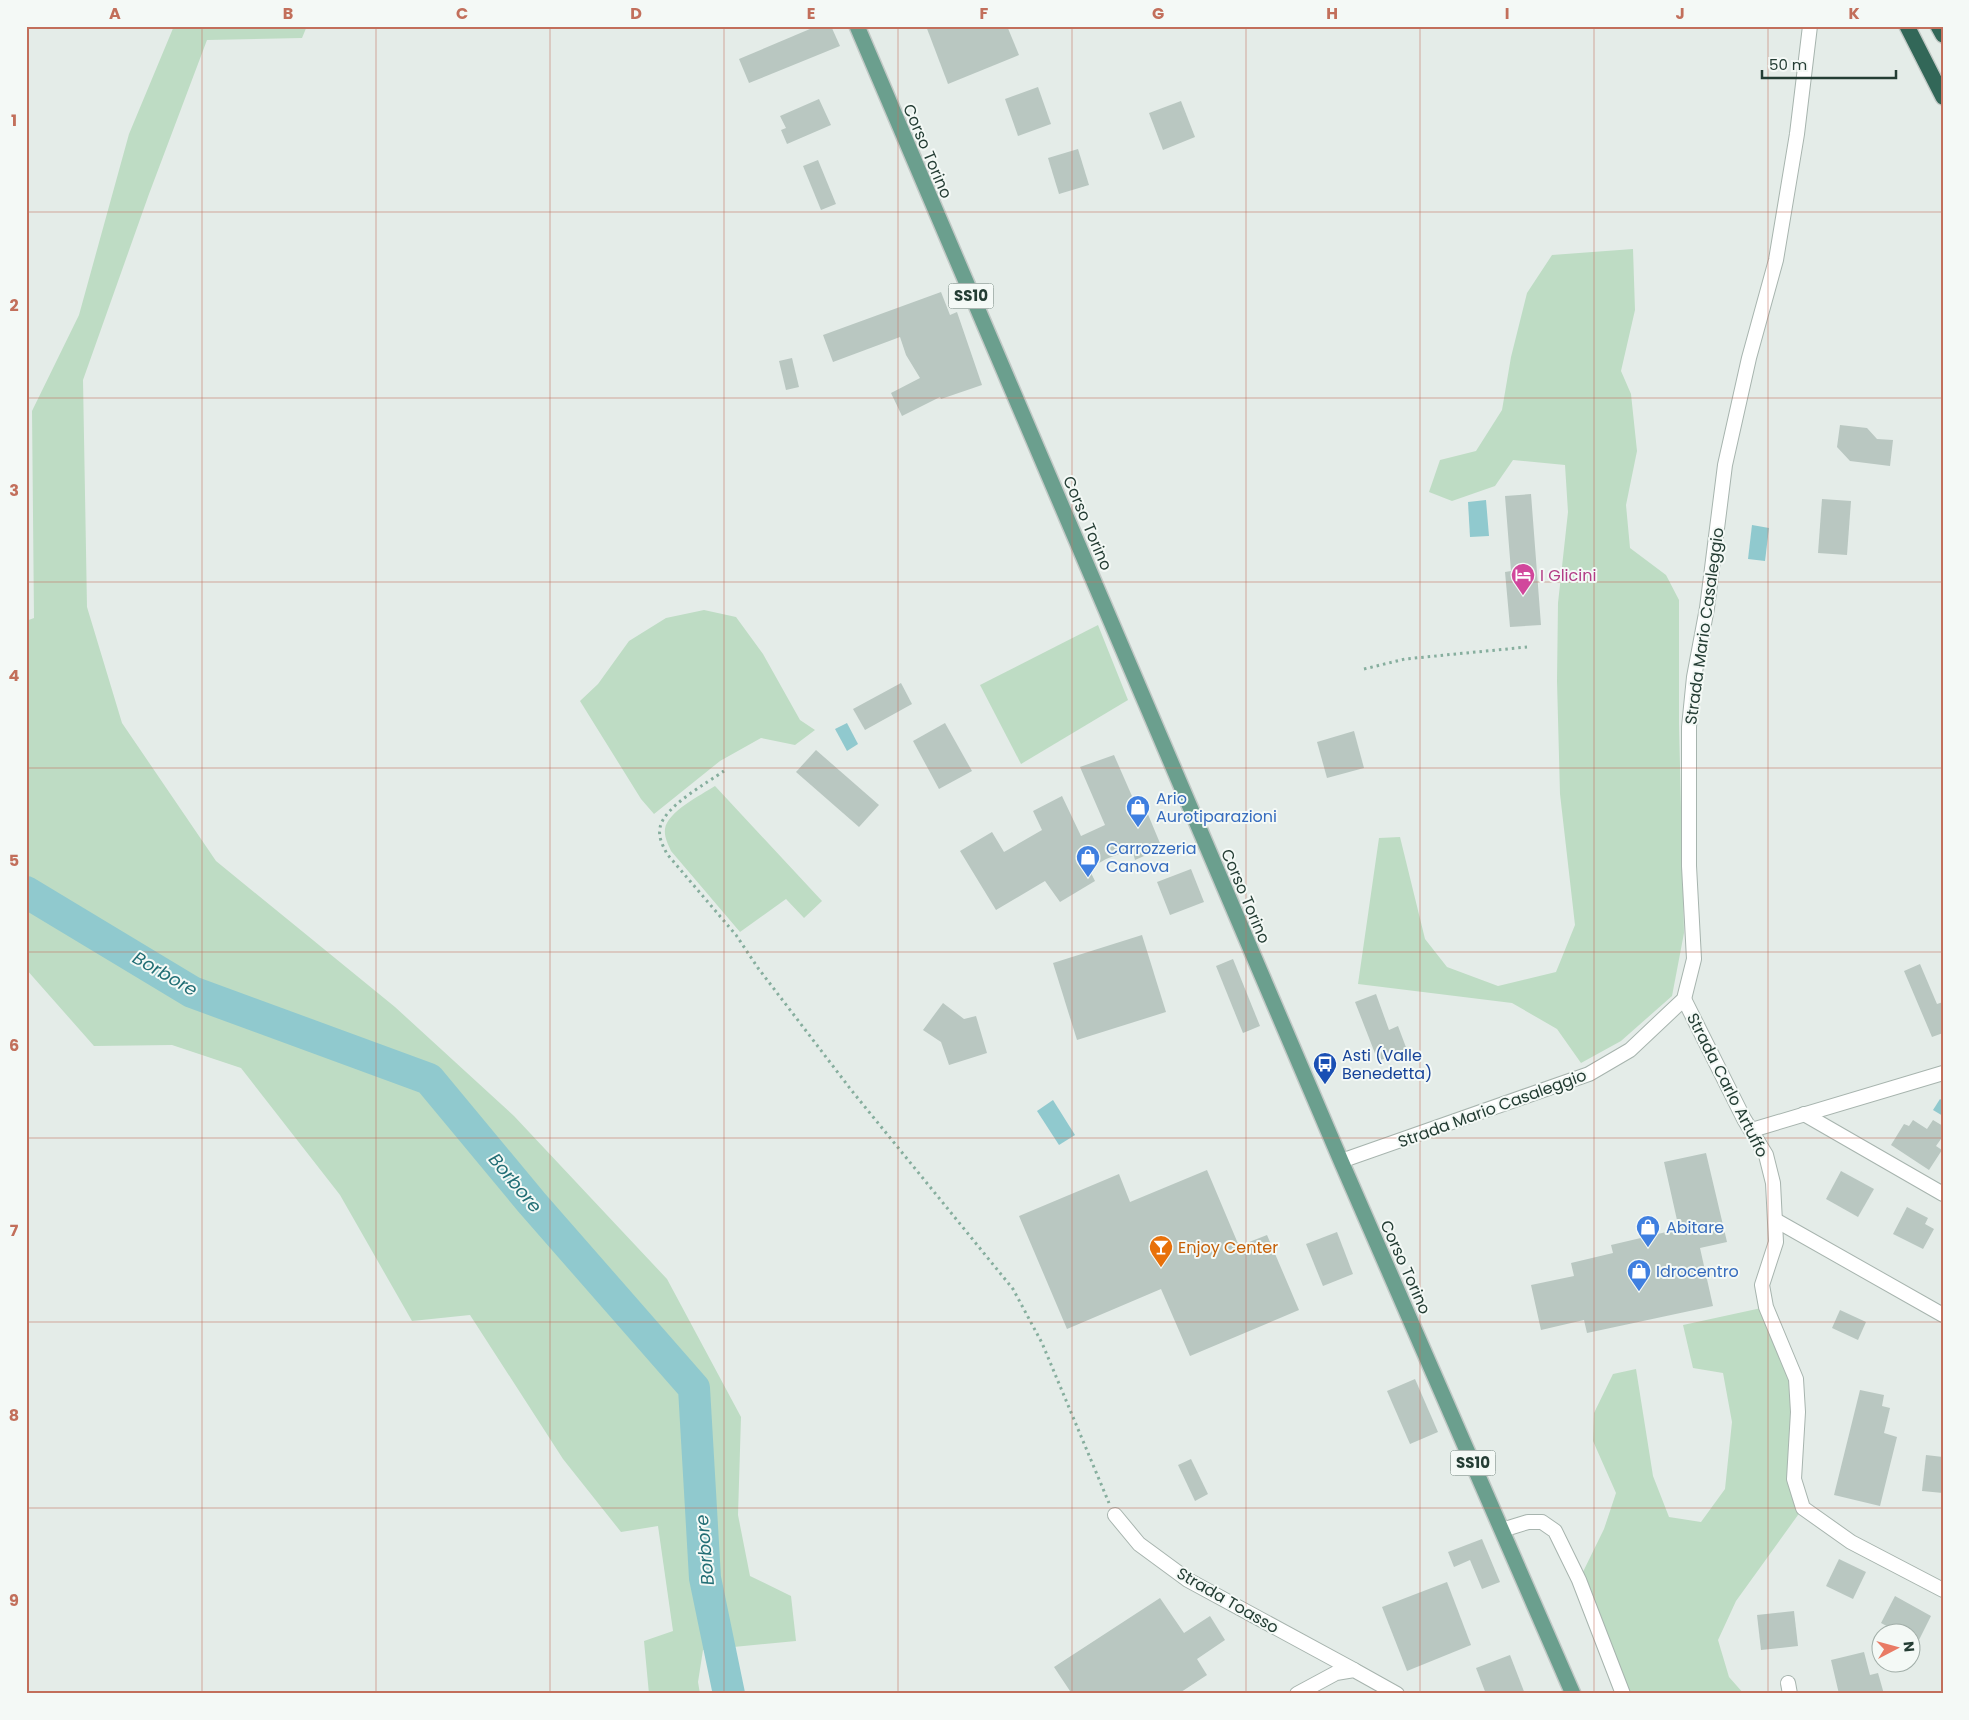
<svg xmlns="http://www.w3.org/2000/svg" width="1969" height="1720" viewBox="0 0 1969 1720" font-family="Poppins,sans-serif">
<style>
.green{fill:#bedcc4}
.water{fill:#90c9ce}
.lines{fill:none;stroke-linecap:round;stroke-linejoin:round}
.river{stroke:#90c9ce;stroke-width:32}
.building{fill:#b9c7c1}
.minor-casing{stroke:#a7b4ae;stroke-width:16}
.primary-casing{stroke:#c2c9c6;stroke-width:18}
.motorway-casing{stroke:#c2c9c6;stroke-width:18}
.path{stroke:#86ae9e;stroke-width:3;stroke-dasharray:2.5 4;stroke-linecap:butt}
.minor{stroke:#fff;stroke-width:14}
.primary{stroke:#6b9f8e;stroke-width:15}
.motorway{stroke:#326758;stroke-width:15}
.grid{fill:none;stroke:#c26f5b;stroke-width:1;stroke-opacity:0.55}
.labels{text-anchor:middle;stroke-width:4;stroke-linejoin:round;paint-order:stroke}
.shield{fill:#f4f9f6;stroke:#62756e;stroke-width:1}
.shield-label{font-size:15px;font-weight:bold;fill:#243d34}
.street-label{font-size:16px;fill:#243d34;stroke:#f4f9f6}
.hotel-label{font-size:16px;fill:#b23c85;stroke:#f4f9f6;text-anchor:start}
.shop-label{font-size:16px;fill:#366cbe;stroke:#f4f9f6;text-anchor:start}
.transit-label{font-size:16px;fill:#164399;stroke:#f4f9f6;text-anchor:start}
.food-label{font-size:16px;fill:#c56008;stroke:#f4f9f6;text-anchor:start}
.water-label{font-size:18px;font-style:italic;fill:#226e75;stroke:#f4f9f6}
.neatline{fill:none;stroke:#c26f5b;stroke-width:2}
.grid-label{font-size:16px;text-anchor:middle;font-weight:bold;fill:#c26f5b}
</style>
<rect width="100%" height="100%" fill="#e4ece8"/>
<g class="green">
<polygon points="174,26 307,26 302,38 207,40 149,194 83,380 87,607 122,723 216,861 395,1007 514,1116 667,1279 741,1417 738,1515 750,1576 791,1596 796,1641 703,1650 698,1682 700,1694 649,1694 644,1641 673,1631 658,1526 621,1532 563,1459 470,1315 412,1321 340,1195 241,1068 172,1045 94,1046 26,969 26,621 34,618 32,411 79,315 129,134"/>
<polygon points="1633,249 1635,310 1621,371 1631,394 1637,451 1626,505 1630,548 1666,575 1679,600 1679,724 1684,933 1672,996 1621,1041 1581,1063 1557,1029 1512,1003 1358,984 1379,838 1400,837 1425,939 1447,967 1498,986 1556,972 1575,925 1560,794 1557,681 1558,603 1568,512 1565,465 1513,460 1495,486 1452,501 1429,492 1440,460 1476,451 1502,410 1511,357 1527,293 1552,255"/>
<polygon points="704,610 736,617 763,654 800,720 815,730 795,745 761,738 720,761 654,814 641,799 580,701 598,684 629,641 666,618"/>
<polygon points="1098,625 1128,700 1021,764 980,685"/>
<path d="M 715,786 L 822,901 L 804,918 L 786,899 L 740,932 L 671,851 C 668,844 664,837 665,829 C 667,812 701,795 715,786 Z"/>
<polygon points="1766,1307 1796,1379 1793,1452 1803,1508 1736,1601 1718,1640 1729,1677 1744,1694 1623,1694 1579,1580 1604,1529 1616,1493 1593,1441 1594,1413 1613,1374 1636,1369 1653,1476 1669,1517 1701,1522 1725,1489 1732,1422 1723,1373 1693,1368 1683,1325"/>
</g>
<g class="water">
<polygon points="1486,500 1489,536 1470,537 1468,502"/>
<polygon points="1752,525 1769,528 1765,561 1748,559"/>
<polygon points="847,723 858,744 847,751 835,729"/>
<polygon points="1940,1099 1943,1101 1943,1116 1933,1110"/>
<polygon points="1053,1100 1075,1135 1059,1145 1037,1111"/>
</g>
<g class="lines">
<polyline class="river" points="26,892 192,992 429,1079 532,1203 694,1388 705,1578 729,1694"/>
</g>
<g class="building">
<polygon points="817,26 831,26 840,46 749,83 739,59"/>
<polygon points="926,26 1007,26 1019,55 948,84"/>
<polygon points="1038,87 1051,124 1018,136 1005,99"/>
<polygon points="819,99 831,125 787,144 781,130 786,128 780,116"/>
<polygon points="1181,101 1195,137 1163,150 1149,113"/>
<polygon points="1078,149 1089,185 1059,194 1048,158"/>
<polygon points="818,160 836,204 821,210 803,166"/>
<polygon points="941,292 950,315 957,312 982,385 941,399 940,397 902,416 891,393 920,378 906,355 900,337 833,362 823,335"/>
<polygon points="792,358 799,387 786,390 779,361"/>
<polygon points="1840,425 1867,428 1877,439 1893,440 1890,466 1850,461 1837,447"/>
<polygon points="1531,494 1541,625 1510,627 1505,572 1511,571 1505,496"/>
<polygon points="1822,499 1851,501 1847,555 1818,553"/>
<polygon points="901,683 912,704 865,730 853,709"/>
<polygon points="945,723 972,771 939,789 913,741"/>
<polygon points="1354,731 1364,768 1327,778 1317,742"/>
<polygon points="816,750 879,805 859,827 796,772"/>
<polygon points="1114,755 1135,803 1142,800 1162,848 1135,860 1132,849 1106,859 1089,869 1095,881 1060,902 1045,881 996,910 960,851 992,832 1004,852 1042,830 1033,811 1062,796 1081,836 1105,825 1080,767"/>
<polygon points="1191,869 1204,902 1170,915 1157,882"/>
<polygon points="1142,935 1166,1012 1077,1040 1053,963"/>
<polygon points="1233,959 1260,1026 1243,1033 1216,966"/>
<polygon points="1920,964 1937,1004 1943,1002 1943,1033 1932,1037 1904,971"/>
<polygon points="1376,994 1389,1030 1398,1026 1407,1050 1378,1061 1355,1002"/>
<polygon points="943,1003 964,1019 976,1016 987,1053 949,1065 941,1042 923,1030"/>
<polygon points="1913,1120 1927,1129 1933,1120 1943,1126 1943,1136 1936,1146 1942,1150 1929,1170 1891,1145 1904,1124 1909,1126"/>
<polygon points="1706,1153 1727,1242 1700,1248 1713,1306 1587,1333 1584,1320 1541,1330 1531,1285 1574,1276 1571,1263 1613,1253 1611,1245 1679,1229 1664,1162"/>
<polygon points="1207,1170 1239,1246 1267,1235 1299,1310 1190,1356 1161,1289 1067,1329 1019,1216 1119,1174 1130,1202"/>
<polygon points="1841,1171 1874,1189 1858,1217 1826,1199"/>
<polygon points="1907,1207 1928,1218 1925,1224 1934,1229 1923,1249 1893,1234"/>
<polygon points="1337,1232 1353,1274 1323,1286 1306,1244"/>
<polygon points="1840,1310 1866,1322 1858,1340 1832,1328"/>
<polygon points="1415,1379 1438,1432 1410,1444 1387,1391"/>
<polygon points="1860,1390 1884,1395 1882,1406 1890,1408 1884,1433 1897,1437 1880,1506 1834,1495"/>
<polygon points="1926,1455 1943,1457 1943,1493 1922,1491"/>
<polygon points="1191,1459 1208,1494 1195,1501 1178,1465"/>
<polygon points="1482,1539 1500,1582 1482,1589 1470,1560 1454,1567 1448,1552"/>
<polygon points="1839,1559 1866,1572 1853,1599 1826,1586"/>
<polygon points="1447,1582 1471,1645 1407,1671 1382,1607"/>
<polygon points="1895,1596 1931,1616 1912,1654 1912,1632 1898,1632 1881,1623"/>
<polygon points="1160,1598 1184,1633 1210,1616 1225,1640 1197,1659 1207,1675 1178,1694 1072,1694 1054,1667"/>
<polygon points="1794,1611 1798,1646 1761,1650 1757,1615"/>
<polygon points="1864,1652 1870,1675 1878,1673 1884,1694 1839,1694 1831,1660"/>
<polygon points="1510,1655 1525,1694 1486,1694 1476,1668"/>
</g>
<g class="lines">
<g class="minor-casing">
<g id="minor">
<polyline points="1684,999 1744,1119 1766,1155 1773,1183 1776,1242 1762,1285 1766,1307 1796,1379 1798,1412 1794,1479 1803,1508 1851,1542 1943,1590"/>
<polyline points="1804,1114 1943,1194"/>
<polyline points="1752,1130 1943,1073"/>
<polyline points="1341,1161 1589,1074 1630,1050 1684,999 1694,959 1689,866 1689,727 1694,677 1707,608 1725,465 1749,358 1776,260 1797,134 1810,26"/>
<polyline points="1777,1221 1943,1315"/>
<polyline points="1115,1515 1139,1544 1188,1580 1354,1670"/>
<polyline points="1502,1530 1528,1522 1542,1522 1555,1531 1579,1580 1623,1694"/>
<polyline points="1788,1683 1790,1694"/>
<polyline points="1297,1694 1336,1673 1354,1670 1397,1694"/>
</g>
</g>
<g class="primary-casing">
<polyline id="primary" points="857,26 1341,1161 1573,1694"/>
</g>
<g class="motorway-casing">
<g id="motorway">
<polyline points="1907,26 1943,97"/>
<polyline points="1938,26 1943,35"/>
</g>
</g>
<g class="path">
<polyline points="1364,669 1405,659 1527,647"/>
<path d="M 724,771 C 707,783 663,807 660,828 C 658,837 663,846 667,854 L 736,935 L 758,968 L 852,1091 L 1013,1289 L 1042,1343 L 1109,1503"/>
</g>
<use href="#minor" class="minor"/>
<use href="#primary" class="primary"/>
<use href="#motorway" class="motorway"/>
</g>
<path class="grid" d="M 202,26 L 202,1694M 376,26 L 376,1694M 550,26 L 550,1694M 724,26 L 724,1694M 898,26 L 898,1694M 1072,26 L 1072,1694M 1246,26 L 1246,1694M 1420,26 L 1420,1694M 1594,26 L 1594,1694M 1768,26 L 1768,1694M 26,212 L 1943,212M 26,398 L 1943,398M 26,582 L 1943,582M 26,768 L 1943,768M 26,952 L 1943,952M 26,1138 L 1943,1138M 26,1322 L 1943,1322M 26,1508 L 1943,1508"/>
<defs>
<g id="hotel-pin" transform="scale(1.25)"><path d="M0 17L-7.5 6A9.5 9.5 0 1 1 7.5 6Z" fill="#d1479c" stroke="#f4f9f6"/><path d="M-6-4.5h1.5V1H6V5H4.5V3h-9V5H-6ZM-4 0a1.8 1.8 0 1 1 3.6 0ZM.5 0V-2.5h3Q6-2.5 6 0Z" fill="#fff"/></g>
<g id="shop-pin" transform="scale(1.25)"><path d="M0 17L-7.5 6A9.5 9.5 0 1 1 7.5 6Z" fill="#3f7fe0" stroke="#f4f9f6"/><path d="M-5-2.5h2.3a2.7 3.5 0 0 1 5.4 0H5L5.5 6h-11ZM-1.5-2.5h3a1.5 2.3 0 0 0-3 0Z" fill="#fff"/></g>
<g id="bus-pin" transform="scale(1.25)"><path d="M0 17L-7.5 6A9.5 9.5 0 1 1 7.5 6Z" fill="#1a4fb4" stroke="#f4f9f6"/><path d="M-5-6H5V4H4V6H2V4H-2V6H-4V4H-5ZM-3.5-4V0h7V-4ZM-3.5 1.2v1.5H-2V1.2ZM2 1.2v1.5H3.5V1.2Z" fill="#fff"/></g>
<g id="bar-pin" transform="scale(1.25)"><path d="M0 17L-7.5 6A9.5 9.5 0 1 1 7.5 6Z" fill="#e8710a" stroke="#f4f9f6"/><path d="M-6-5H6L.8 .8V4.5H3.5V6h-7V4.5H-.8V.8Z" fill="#fff"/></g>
</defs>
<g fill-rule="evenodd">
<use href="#hotel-pin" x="1523" y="575"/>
<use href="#shop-pin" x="1138" y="807"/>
<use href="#shop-pin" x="1088" y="857"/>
<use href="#bus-pin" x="1325" y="1064"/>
<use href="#shop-pin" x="1648" y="1227"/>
<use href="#bar-pin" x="1161" y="1247"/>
<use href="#shop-pin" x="1639" y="1271"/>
</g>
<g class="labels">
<g class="shield">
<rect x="948.5" y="283.5" width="45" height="25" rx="4"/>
<rect x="1450.5" y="1450.5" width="45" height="25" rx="4"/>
</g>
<g class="shield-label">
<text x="971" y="301">SS10</text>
<text x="1473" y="1468">SS10</text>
</g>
<g class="street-label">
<text transform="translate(928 151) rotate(67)" y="6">Corso Torino</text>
<text transform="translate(1088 523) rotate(67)" y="6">Corso Torino</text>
<text transform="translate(1704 626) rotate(-82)" y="6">Strada Mario Casaleggio</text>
<text transform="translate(1246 896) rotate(67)" y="6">Corso Torino</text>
<text transform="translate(1728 1085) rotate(63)" y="6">Strada Carlo Artuffo</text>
<text transform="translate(1492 1108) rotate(-20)" y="6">Strada Mario Casaleggio</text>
<text transform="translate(1406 1267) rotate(66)" y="6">Corso Torino</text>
<text transform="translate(1228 1600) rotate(30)" y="6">Strada Toasso</text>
</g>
<g class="hotel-label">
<text x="1540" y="581">I Glicini</text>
</g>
<g class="shop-label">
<text x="1156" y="804">Ario<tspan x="1156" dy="18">Aurotiparazioni</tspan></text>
<text x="1106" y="854">Carrozzeria<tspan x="1106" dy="18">Canova</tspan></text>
<text x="1666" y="1233">Abitare</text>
<text x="1656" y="1277">Idrocentro</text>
</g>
<g class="transit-label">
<text x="1342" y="1061">Asti (Valle<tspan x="1342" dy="18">Benedetta)</tspan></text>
</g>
<g class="food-label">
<text x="1178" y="1253">Enjoy Center</text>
</g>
<g class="water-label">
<text transform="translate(165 974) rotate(30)" y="6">Borbore</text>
<text transform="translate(515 1183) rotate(50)" y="6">Borbore</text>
<text transform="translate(705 1550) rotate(-95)" y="6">Borbore</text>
</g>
</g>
<rect width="1969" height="1720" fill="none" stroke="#f4f9f6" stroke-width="55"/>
<g transform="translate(1896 1648) rotate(84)"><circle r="24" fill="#f4f9f6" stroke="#a1aea8"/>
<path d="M0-4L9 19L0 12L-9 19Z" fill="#e97b65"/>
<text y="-8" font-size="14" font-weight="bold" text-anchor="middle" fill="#243d34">N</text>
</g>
<path d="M1762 70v8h134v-8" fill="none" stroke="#243d34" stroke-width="2.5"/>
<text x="1769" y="70" font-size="15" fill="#243d34" stroke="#f4f9f6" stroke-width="4" paint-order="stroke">50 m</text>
<rect x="28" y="28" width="1914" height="1664" class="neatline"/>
<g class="grid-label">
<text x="115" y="19">A</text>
<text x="288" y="19">B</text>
<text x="462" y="19">C</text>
<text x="636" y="19">D</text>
<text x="811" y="19">E</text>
<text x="984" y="19">F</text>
<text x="1158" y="19">G</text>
<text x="1332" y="19">H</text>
<text x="1507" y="19">I</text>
<text x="1680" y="19">J</text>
<text x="1854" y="19">K</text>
<text x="14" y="126">1</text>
<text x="14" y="311">2</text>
<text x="14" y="496">3</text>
<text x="14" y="681">4</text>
<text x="14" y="866">5</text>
<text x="14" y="1051">6</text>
<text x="14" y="1236">7</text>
<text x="14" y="1421">8</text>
<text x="14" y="1606">9</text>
</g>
</svg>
